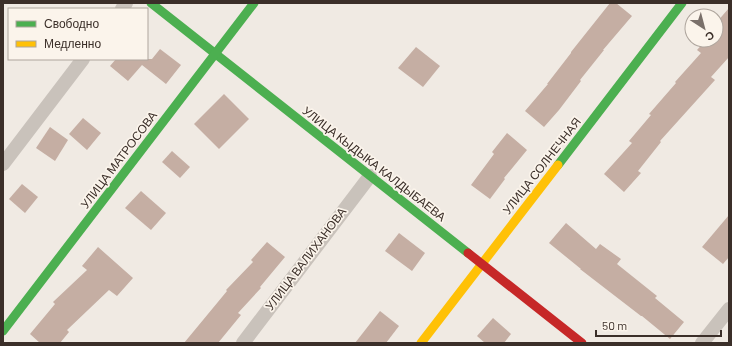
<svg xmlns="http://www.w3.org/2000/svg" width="732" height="346" viewBox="0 0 732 346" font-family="Barlow,sans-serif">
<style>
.building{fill:#c5aea3}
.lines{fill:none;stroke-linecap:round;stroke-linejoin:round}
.street{stroke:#c9c2bb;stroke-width:14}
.fast{stroke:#4caf50;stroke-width:9}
.slow{stroke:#ffc107;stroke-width:9}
.jam{stroke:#c62828;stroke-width:9}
.labels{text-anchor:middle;stroke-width:3.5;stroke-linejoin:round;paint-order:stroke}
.street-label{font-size:12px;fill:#3b2f29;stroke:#fbf4eb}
</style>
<rect width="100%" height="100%" fill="#f0eae3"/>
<g class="building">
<polygon points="610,3 616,3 632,16 603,50 604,50 580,80 581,81 559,110 544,127 525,111 548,84 547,84 571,53 571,52"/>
<polygon points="729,8 729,57 711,77 715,80 660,141 661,142 638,171 641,173 624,192 604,174 632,143 629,141 651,115 649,114 676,83 675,82 701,53 697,50 706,40 716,40 716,23"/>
<polygon points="416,47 440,66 423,87 398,68"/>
<polygon points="160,49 181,65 166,84 142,65 128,81 110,66 116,59 152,59"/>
<polygon points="224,94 249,119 219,149 194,124"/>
<polygon points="83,118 101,133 87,150 69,134"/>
<polygon points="50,127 68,140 55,161 36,148"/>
<polygon points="507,133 527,150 504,178 505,179 490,199 471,185 494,154 492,152"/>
<polygon points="172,151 190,167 180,178 162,162"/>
<polygon points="22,184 38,197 25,213 9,199"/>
<polygon points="141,191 166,213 151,230 125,208"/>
<polygon points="729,215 729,257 723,264 702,247"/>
<polygon points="566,223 596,249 600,244 621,259 617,264 657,296 655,298 684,322 670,339 642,316 641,316 580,269 581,269 549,243"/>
<polygon points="399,233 425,253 412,271 385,251"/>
<polygon points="267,242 285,257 260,287 261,288 238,313 241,315 218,343 184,343 227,291 226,290 253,262 251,260"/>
<polygon points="98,247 133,278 117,296 109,290 67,330 69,332 60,343 40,343 30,334 55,304 53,302 87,270 82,266"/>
<polygon points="380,311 399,326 386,343 355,343"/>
<polygon points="493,318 511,334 504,343 485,343 477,336"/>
</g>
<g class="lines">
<g class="street">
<polyline points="122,9 126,3"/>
<polyline points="3,164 83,59"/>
<polyline points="243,343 370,176"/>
<polyline points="702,343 729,309"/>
</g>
<g class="fast">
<polyline points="151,3 468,253"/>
<polyline points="558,165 682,3"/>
<polyline points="3,331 254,3"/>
</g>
<polyline class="slow" points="421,343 558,165"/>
<polyline class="jam" points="468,253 582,343"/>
</g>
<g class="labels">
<g class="street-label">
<text transform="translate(119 160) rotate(-53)" y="4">УЛИЦА МАТРОСОВА</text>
<text transform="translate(374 164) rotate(38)" y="4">УЛИЦА КЫДЫКА КАЛДЫБАЕВА</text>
<text transform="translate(542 166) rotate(-52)" y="4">УЛИЦА СОЛНЕЧНАЯ</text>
<text transform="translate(306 259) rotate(-53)" y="4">УЛИЦА ВАЛИХАНОВА</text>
</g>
</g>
<rect width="732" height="346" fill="none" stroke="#3b2f29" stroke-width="8"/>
<rect x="8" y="8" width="140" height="52" fill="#fbf4eb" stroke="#aea59d"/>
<rect x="16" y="21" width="20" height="6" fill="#4caf50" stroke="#aea59d"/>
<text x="44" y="28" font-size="12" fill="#3b2f29">Свободно</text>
<rect x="16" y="41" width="20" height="6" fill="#ffc107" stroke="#aea59d"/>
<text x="44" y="48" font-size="12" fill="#3b2f29">Медленно</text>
<g transform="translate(704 28) rotate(144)"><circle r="19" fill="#fbf4eb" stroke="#aea59d"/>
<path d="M0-3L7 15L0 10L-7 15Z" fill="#7a706a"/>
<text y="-6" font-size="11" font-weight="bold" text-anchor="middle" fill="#3b2f29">С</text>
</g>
<path d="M596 330v6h125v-6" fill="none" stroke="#3b2f29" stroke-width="2"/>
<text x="602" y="330" font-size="12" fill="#3b2f29" stroke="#fbf4eb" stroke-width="3" paint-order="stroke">50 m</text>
</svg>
